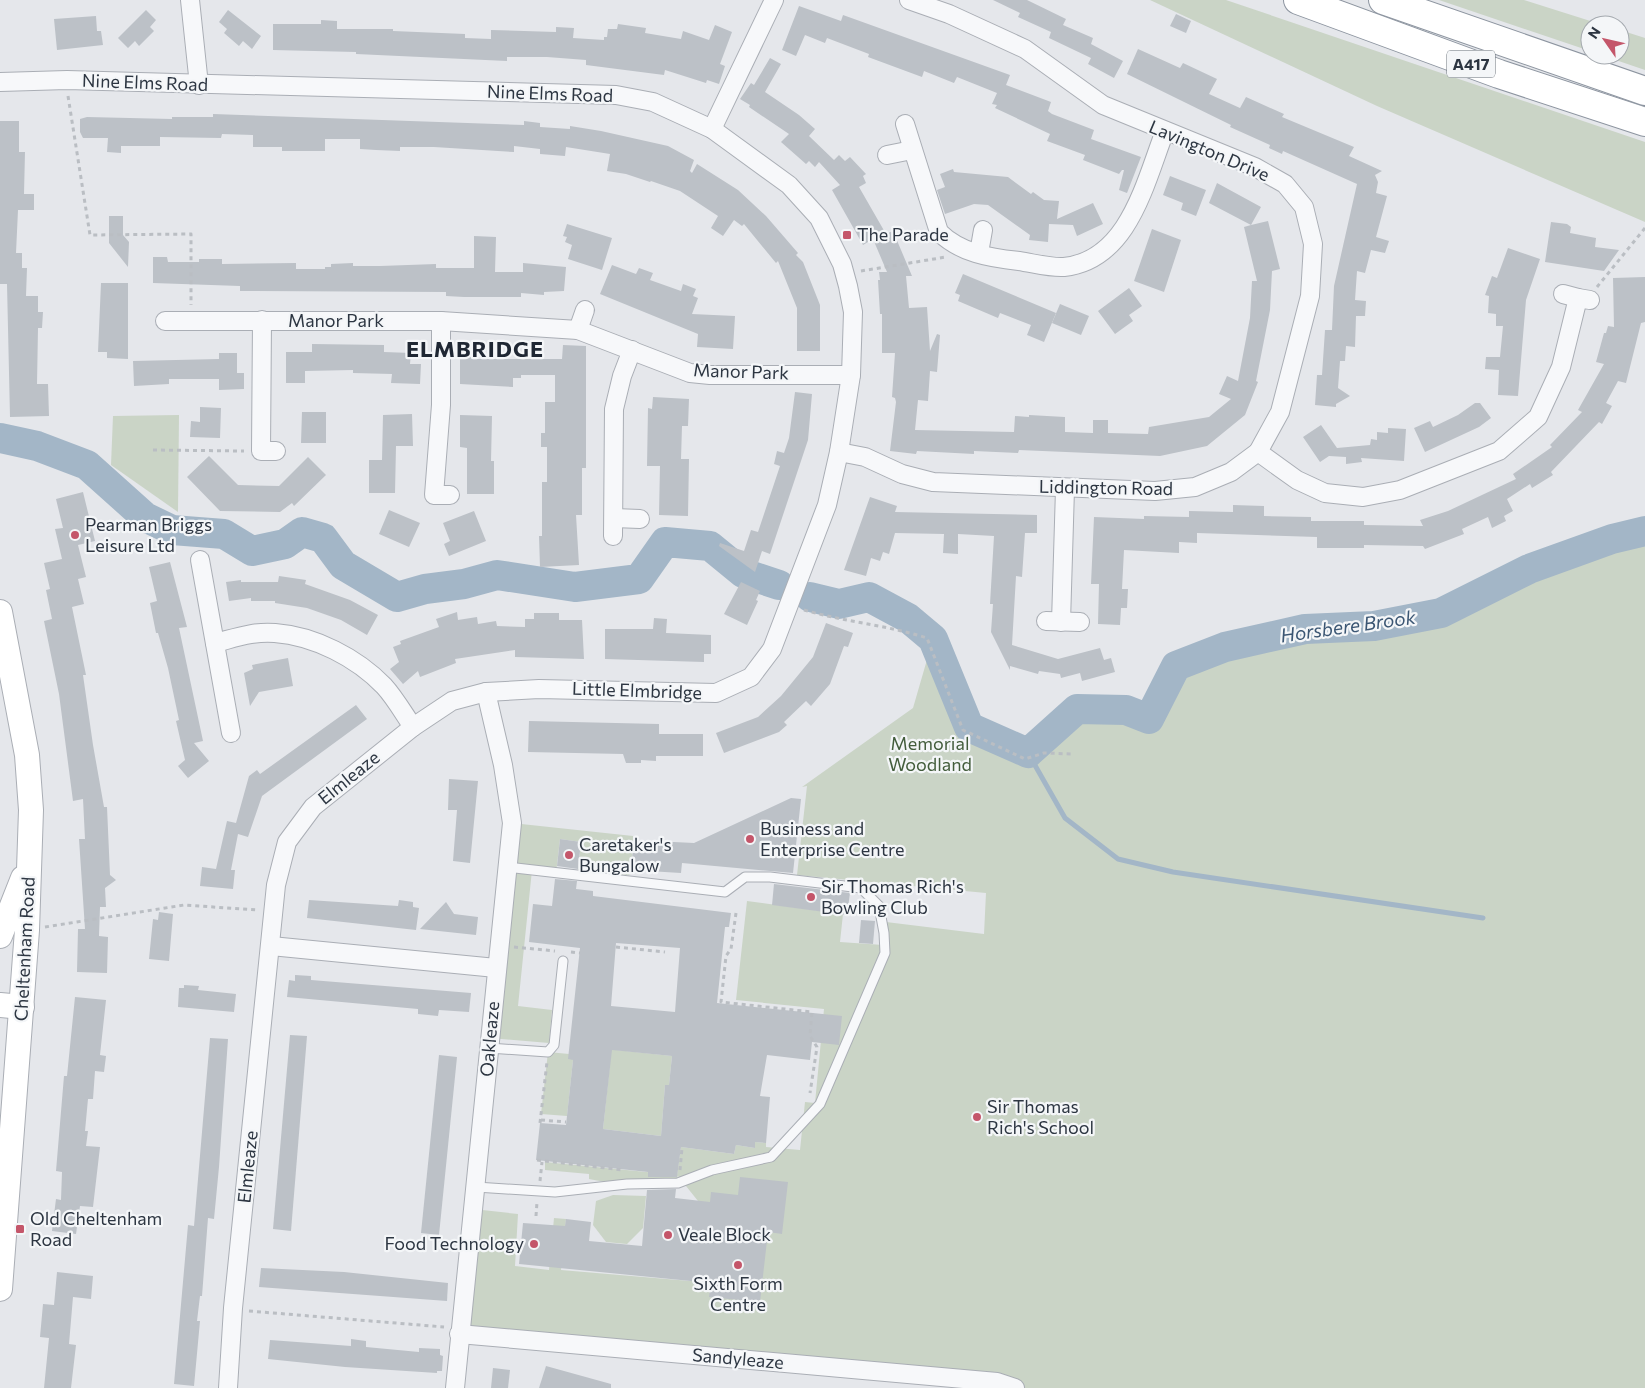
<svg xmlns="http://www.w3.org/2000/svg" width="1645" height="1388" viewBox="0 0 1645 1388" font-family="Commissioner,sans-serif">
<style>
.green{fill:#cad4c6}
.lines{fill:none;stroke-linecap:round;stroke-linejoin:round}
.stream{stroke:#a3b6c7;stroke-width:5}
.river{stroke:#a3b6c7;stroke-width:30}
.building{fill:#bcc1c7;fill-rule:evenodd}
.lane-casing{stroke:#aaaeb5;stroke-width:11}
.street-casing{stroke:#aaaeb5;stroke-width:20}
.secondary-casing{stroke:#aaaeb5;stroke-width:26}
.highway-casing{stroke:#8d95a0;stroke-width:30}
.path{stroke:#babec3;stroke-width:3;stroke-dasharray:4 4;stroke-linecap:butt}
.lane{stroke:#f7f8fa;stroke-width:9}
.street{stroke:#f7f8fa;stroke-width:18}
.secondary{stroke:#fff;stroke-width:24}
.highway{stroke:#fff;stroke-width:28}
.poi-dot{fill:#c4566a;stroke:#f4f6f8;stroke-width:2}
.labels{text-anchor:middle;stroke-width:4.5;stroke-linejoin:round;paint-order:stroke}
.shield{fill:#f4f6f8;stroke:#697079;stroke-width:1}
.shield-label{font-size:16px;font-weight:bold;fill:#2d3642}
.street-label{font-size:18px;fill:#2d3642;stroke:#f4f6f8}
.poi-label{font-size:18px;fill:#2d3642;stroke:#f4f6f8;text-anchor:start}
.park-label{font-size:18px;fill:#435d3c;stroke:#f4f6f8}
.water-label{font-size:19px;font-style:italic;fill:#3b5673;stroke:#f4f6f8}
.district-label{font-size:22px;font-weight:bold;letter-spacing:1px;fill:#1f2733;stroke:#f4f6f8}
</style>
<rect width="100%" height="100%" fill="#e5e7eb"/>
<g class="green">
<polygon points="1150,0 1226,0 1645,142 1645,222 1377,106"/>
<polygon points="1439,0 1524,0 1603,25 1590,25 1590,51"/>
<polygon points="1620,30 1645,38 1645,70 1601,55 1620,55"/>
<polygon points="179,415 178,512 111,465 113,416"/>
<path d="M 1645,531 L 1645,1388 L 1015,1388 L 459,1334 L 473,1209 L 518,1214 L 515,1266 L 549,1270 L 554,1218 L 566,1219 L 561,1270 L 690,1281 L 698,1201 L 678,1176 L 673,1184 C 645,1184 617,1185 589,1179 L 589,1174 L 545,1170 L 545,1162 L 677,1175 L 681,1147 L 734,1154 L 736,1145 L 755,1148 L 755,1142 L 766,1143 L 766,1147 L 800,1150 L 805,1102 L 815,1103 L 824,1009 L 736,1000 L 747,901 L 843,914 L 840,942 L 883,945 L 886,922 L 984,934 L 986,893 L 797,875 L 807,786 L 802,787 L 913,708 L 933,639 L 969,727 L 1028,753 L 1077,709 L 1126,710 L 1149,719 L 1176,666 L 1225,647 L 1305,629 L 1374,626 L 1441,613 L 1529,569 L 1612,539 Z"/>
<polygon points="512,823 633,836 632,870 629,875 578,872 581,842 560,839 556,873 532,870 518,1006 552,1010 549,1043 490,1038"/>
<polygon points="607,1049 672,1056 669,1085 665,1085 661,1136 603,1129 610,1064"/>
<polygon points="548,1052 569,1054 573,1060 567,1116 541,1114"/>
<polygon points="613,1195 646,1196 643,1228 627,1244 606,1242 593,1225 596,1201"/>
</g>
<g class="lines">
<polyline class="stream" points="1028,753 1065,818 1118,859 1173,872 1483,918"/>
<g class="river">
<polyline points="0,438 37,446 87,465 145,517 172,530 224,534 252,551 285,544 302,532 323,538 343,565 397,597 425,589 464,584 497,575 575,587 639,579 665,542 710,546 743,573 779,585"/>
<polyline points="810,597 839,604 869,597 908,618 933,639 969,727 1028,753 1077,709 1126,710 1149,719 1176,666 1225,647 1305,629 1374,626 1441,613 1529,569 1612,539 1645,531"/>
</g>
</g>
<g class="building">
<polygon points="993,0 1027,0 1066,19 1063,25 1093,38 1091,44 1123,61 1114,78 1088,64 1091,58 1049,38 1051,32 1018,17 1020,13"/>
<polygon points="799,6 841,21 843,15 1010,75 1006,85 1051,102 1048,111 1052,114 1094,130 1091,139 1141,157 1127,193 1119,190 1124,170 1122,170 1119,174 1083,160 1085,155 1047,141 1050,134 995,108 997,105 992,104 997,93 957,77 954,83 924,71 922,77 868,57 869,54 827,38 825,43 805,35 796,56 782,50"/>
<polygon points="146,10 156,20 150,27 154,31 139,46 135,41 128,48 118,38"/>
<polygon points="228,10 261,36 252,49 243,41 239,46 224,33 227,29 219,22"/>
<polygon points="1176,14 1191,21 1186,33 1170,26"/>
<polygon points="96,16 97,31 101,31 103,45 57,50 54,19"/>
<polygon points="321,20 337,21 337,29 393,29 393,31 465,34 465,38 491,39 491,30 556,32 556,27 574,28 573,38 604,40 604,37 607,37 608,29 617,29 618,24 646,28 645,33 681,39 683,31 709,40 715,25 732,32 720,64 725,66 719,84 707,80 706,83 665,70 664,75 586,65 586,60 547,57 507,57 507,61 356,54 356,52 273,50 273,24 321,24"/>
<polygon points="1138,49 1180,68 1183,63 1217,79 1209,94 1240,108 1246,97 1284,114 1282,117 1354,147 1349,156 1382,171 1375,175 1378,182 1376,193 1387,196 1376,237 1389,241 1385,253 1371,250 1365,273 1357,271 1355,300 1366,301 1365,316 1356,316 1355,347 1346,346 1345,361 1340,361 1338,388 1350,396 1336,404 1336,407 1315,405 1317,375 1322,375 1325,330 1332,330 1334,286 1357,184 1283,151 1282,154 1269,148 1270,145 1230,127 1231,125 1127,74"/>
<polygon points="770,58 781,64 765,92 799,115 815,129 809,136 834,160 839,155 845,161 850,157 866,174 863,176 866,183 859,187 886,234 893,231 912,276 906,276 909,308 927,307 930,351 937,334 940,335 937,372 930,371 928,401 918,400 915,430 1014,432 1015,416 1029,417 1029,415 1065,417 1065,432 1093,433 1093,420 1108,420 1108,433 1148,434 1149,427 1209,417 1231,399 1219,394 1227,376 1238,381 1250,318 1252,281 1257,281 1244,227 1251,225 1209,203 1217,183 1261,207 1251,225 1268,221 1280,269 1272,271 1270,310 1256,381 1258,382 1245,415 1207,446 1160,456 1019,450 1018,453 974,451 974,454 917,451 916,454 890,451 896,402 895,398 892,397 895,353 882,353 882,314 880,314 878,280 880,280 879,272 887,272 873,239 863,245 832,190 840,185 819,162 815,167 809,161 806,164 781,142 789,134 749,107 750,105 740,99 751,83 754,85"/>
<polygon points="213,114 524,125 524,121 540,123 540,127 570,129 570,126 601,131 668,146 694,160 690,171 692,173 697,164 738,190 766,216 798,253 796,255 803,262 820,305 820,351 797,351 797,308 778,261 776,263 744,224 742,226 734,220 723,236 711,228 718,216 680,191 651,181 650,182 626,174 607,171 610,154 566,147 565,156 540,154 540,149 514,146 514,152 434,147 400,147 400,151 376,150 360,149 360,139 325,139 325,151 282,151 282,147 253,147 253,135 222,134 221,138 160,137 160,146 121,146 121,153 107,152 108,138 83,138 80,132 80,119 87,117 172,119 172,117 213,117"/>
<polygon points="0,121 19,121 19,152 25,152 24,194 34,194 34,210 18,210 16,253 22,253 22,268 27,268 26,296 38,296 38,312 43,312 42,328 38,328 37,384 48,384 49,416 10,417 7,284 0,284"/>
<polygon points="953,169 954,172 1008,177 1031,194 1033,192 1044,200 1059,201 1057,219 1093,203 1103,224 1077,236 1073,225 1049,224 1048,242 1029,240 1030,235 988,205 974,204 945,214 937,190 945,187 940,174"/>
<polygon points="1170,176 1206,190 1196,216 1181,210 1183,203 1163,195"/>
<polygon points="109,216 123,216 123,235 129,242 128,267 109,243"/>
<polygon points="1551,222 1567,224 1571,227 1570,233 1596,238 1595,247 1619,250 1604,271 1545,262"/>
<polygon points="567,224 612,238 602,270 568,259 572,245 565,242 567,237 563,236"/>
<polygon points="1152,229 1181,240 1164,292 1134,281"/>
<polygon points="474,236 496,237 495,272 523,272 523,263 566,267 564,291 544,292 544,295 521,293 521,297 464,297 446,296 446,292 240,291 240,286 153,283 153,257 167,257 168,262 199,262 199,259 222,259 222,264 296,263 296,269 325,269 325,267 331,267 331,264 353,263 353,266 380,266 436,264 436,268 474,268"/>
<polygon points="1508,248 1540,259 1526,300 1518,396 1498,395 1499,370 1485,369 1486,357 1500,357 1503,326 1496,326 1496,314 1488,313 1489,296 1485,295 1492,276 1497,278"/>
<polygon points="612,265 636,274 639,268 653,273 650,280 681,291 683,284 696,289 693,296 698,298 692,314 735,316 733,349 697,347 698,334 600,294"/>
<polygon points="963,274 1056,313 1044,342 1027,335 1031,325 1000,313 998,318 958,301 960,295 955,293"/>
<polygon points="1645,277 1645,322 1641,323 1626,383 1618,381 1606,403 1612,406 1602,424 1599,422 1551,472 1553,475 1532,488 1530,484 1507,499 1513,511 1504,516 1506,521 1492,528 1488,517 1462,529 1464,534 1425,549 1423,546 1364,545 1364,548 1317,548 1317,537 1197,533 1197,543 1179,542 1179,553 1124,550 1122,589 1128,589 1127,608 1121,608 1120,625 1098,624 1099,584 1091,584 1094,517 1144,519 1144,516 1189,517 1189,511 1233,512 1233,505 1264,506 1264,516 1311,517 1311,521 1364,521 1364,525 1423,526 1420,520 1448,511 1516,479 1513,474 1552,447 1550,445 1582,412 1578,410 1604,364 1596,362 1604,333 1606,333 1608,326 1614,327 1613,278"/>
<polygon points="101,283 128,283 128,359 107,358 107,352 98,352"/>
<polygon points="1129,288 1142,306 1129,315 1133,321 1115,334 1098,311"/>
<polygon points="1060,304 1089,316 1081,335 1052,323"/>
<polygon points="312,344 384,345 384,352 411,353 410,364 421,364 420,384 391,383 392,374 353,373 353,370 305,371 305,383 286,383 286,352 312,352"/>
<polygon points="563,345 586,346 586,468 582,468 582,515 576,515 579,565 540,567 539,536 542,536 542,482 547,482 547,447 541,447 541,433 545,433 545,402 555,402 555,375 521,375 521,378 513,378 513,387 460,384 460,357 478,357 478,359 562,359"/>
<polygon points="219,353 237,353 237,373 244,373 244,389 219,390 219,379 169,379 169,384 134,386 133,361 219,359"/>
<polygon points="795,392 812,394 808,440 770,554 762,551 755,572 719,546 720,543 744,551 751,530 758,532 780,466 774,464 777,451 784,453 789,438"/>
<polygon points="653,397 689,399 688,426 682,426 681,459 689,459 688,516 659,515 660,466 647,466 648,408 652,409"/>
<polygon points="1475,403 1480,403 1491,418 1479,427 1425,452 1414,428 1430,421 1433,427 1458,415"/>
<polygon points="200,407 221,408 220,438 190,437 191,421 200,422"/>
<polygon points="302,412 326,412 326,443 301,443"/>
<polygon points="412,414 413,446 396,446 395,493 369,493 369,460 382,460 383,415"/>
<polygon points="460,415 492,416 491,461 494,461 494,494 467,494 467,448 460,447"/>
<polygon points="1321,425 1337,448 1370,445 1371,439 1377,440 1377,432 1388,433 1388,428 1406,429 1404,461 1361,458 1362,462 1346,464 1346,457 1329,456 1320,462 1303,437"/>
<polygon points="209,456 238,485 279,486 308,457 326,475 294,506 292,503 280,512 220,511 187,477"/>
<polygon points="83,492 95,541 78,545 86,577 78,579 84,604 72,607 86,675 83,675 93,745 104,807 107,807 110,875 116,880 105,888 106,907 100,907 99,936 108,937 107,973 77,972 78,929 85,929 79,839 85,839 83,799 73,801 59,694 44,621 52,619 46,590 50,589 44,563 62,559 55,529 63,528 56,499"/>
<polygon points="870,497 897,506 895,512 1037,515 1037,533 1025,533 1022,577 1016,576 1012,645 1058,659 1100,648 1104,660 1111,658 1115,672 1082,681 1080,673 1061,678 1060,674 1039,671 1038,674 1010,666 1010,670 991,632 993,604 990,604 994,536 958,534 958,554 943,553 944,534 895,533 889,554 883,552 880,561 871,558 866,576 844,570"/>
<polygon points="389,510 420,523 409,547 379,534"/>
<polygon points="474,511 486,541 449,556 444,544 450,541 443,523"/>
<polygon points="170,562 187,627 179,628 203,741 194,743 209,761 188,778 178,766 185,760 176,721 179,720 168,668 158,633 156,633 150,603 157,601 149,567"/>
<polygon points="279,576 306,580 305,584 350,600 378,615 367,635 341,620 307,608 275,603 275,601 251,601 251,598 229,601 226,582 241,580 241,582 278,582"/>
<polygon points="741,582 760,591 756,600 758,601 747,625 724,614"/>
<polygon points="457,612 458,620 477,617 478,624 496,621 497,626 525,627 525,619 534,619 534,613 559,613 559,620 582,620 584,659 515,657 515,650 455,659 456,663 420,677 418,671 403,684 390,669 399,662 393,647 401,644 400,641 439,627 436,619"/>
<polygon points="654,618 667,619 666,633 711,635 711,654 704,654 704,662 605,659 605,629 653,629"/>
<polygon points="826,623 853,633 848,647 844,646 830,684 811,706 806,701 784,722 787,725 779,732 724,753 716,733 758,717 781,696 813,657"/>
<polygon points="288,658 293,686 259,692 250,706 244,673 253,669 252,665"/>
<polygon points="356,705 367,719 262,796 248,837 238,834 231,870 235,870 233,889 200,886 202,867 216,869 227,821 236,823 249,776 257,770 260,774"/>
<polygon points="529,721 659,724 659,734 703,734 703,756 656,756 656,761 641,760 641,763 626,763 623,754 528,752"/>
<polygon points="449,779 478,781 470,863 453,861 457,810 448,810"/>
<polygon points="791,798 801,799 793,873 682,863 681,873 632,870 633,840 694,843"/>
<polygon points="560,839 581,842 578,869 557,866"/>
<path d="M 555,879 L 577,881 L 576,889 L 593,891 L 593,896 L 731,913 L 729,927 L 725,927 L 717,1003 L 842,1016 L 839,1045 L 812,1042 L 810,1060 L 767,1055 L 760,1096 L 770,1097 L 766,1143 L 755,1142 L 755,1148 L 736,1145 L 734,1154 L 681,1147 L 677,1177 L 648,1177 L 648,1172 L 536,1160 L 540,1123 L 566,1125 L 573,1060 L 568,1059 L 580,948 L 529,942 L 533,904 L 552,906 ZM 616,943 L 680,948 L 675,1012 L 611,1006 ZM 612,1050 L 672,1056 L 669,1085 L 665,1085 L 661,1136 L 603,1129 Z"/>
<polygon points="774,884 850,893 847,915 772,905"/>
<polygon points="309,900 398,906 399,900 413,902 413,907 419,908 416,930 307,918"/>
<polygon points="446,902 454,914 478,917 476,935 420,929"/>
<polygon points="159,912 173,914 169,961 149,959 153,919 158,920"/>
<polygon points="861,920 875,921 873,944 859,943"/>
<polygon points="295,975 311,976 311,980 471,993 469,1012 439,1010 438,1016 418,1014 418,1009 287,997 289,980 295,981"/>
<polygon points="184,985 199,986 198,990 236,994 234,1012 178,1007 179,988 184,988"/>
<polygon points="75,997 106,1000 100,1055 106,1056 104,1072 95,1071 93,1099 88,1099 85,1131 88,1131 86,1146 100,1147 93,1207 80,1206 76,1234 52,1231 56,1199 61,1200 62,1172 56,1171 64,1076 67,1076"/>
<polygon points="290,1035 307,1036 291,1231 273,1229"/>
<polygon points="210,1038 228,1039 219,1167 214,1219 208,1218 202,1296 200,1296 197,1321 200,1321 194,1386 174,1384 188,1225 194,1226"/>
<polygon points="439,1055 457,1057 439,1235 421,1233"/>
<polygon points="740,1177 788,1182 782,1234 768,1232 760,1302 709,1297 711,1283 519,1264 523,1223 565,1226 566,1219 591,1222 589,1241 642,1246 647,1190 676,1189 675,1198 710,1202 711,1192 738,1195"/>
<polygon points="261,1268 344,1272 448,1283 447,1301 259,1287"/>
<polygon points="57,1272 93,1276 91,1299 73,1297 69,1344 76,1345 71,1388 44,1388 49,1338 40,1337 43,1304 54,1305"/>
<polygon points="351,1339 366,1341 366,1347 419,1352 419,1348 440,1349 440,1355 443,1356 442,1371 437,1371 437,1373 345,1367 268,1359 270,1340 351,1346"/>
<polygon points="546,1366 611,1384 611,1388 539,1388"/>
<polygon points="493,1368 510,1370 508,1388 491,1388"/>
</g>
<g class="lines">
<g class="lane-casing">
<g id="lane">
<polyline points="489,1048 548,1052 554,1045 563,961"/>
<polyline points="476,1187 555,1192 627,1184 678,1183 712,1170 771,1157 820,1104 885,953 884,933 879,906 861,888 770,877 745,877 725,892 507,867"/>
</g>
</g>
<g class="street-casing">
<g id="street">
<polyline points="190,0 199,85"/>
<polyline points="909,0 949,14 1025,49 1103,105 1255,167 1285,184 1304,207 1313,244 1310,296 1280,412 1258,452"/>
<polyline points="0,82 67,80 616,95 653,102 712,129 789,185 819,218 842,264 848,286 853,312 851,375 839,452 827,505 772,649 751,677 716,693 539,689 486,692 452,701 413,727 313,807 287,842 276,885 233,1308 228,1388"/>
<path d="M 905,124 L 939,232 C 960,253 990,258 1019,261 C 1033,263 1050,268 1064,267 C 1129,260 1145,182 1165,131"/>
<polyline points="712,129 774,0"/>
<polyline points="887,155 912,150"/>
<polyline points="979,253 983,230"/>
<polyline points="1563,294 1578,298"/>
<polyline points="262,320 261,451 276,451"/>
<polyline points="165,321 441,321 578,330 690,373 710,375 851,375"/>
<polyline points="441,321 441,405 434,495 450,495"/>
<polyline points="578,330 585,310"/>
<polyline points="839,452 865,457 902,474 933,482 1155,491 1195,487 1231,472 1258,452 1297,480 1325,493 1363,497 1400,490 1499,451 1538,417 1561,367 1578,298 1590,300"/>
<polyline points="614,518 640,519"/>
<polyline points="613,536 614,409 622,376 632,350"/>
<polyline points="200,560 231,733"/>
<polyline points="1046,621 1080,622"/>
<polyline points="1061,622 1065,489"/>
<path d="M 215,643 C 235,638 254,631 275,633 C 315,636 357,658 384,686 C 395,698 404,714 413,727"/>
<polyline points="271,946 496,968"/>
<polyline points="459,1334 997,1382 1015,1388"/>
<polyline points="455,1388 512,823 503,765 486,692"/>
</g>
</g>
<g class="secondary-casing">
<g id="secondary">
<polyline points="0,612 27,755 31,810 27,930 0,1289"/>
<polyline points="0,936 23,878"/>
<polyline points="0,1005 22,1007"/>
</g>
</g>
<g class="highway-casing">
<g id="highway">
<polyline points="1298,0 1499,74 1645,122"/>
<polyline points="1383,0 1645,91"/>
</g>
</g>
<g class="path">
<polyline points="68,96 90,235 191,234 191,305"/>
<polyline points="861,271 946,257"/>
<polyline points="1597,287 1645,228"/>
<polyline points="153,450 244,451"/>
<path d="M 804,610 C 845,622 887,625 927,638 L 963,730 L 1025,759 L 1044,753 L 1073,754"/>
<polyline points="736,913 731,949 726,956 721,1002 812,1012 810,1036 817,1047 810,1093"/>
<polyline points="45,927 184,905 257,910"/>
<polyline points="514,947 555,951"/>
<polyline points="616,947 665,952"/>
<polyline points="571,952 580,953"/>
<polyline points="541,1120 566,1122"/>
<polyline points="540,1123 547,1062"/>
<polyline points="537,1160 623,1170"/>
<polyline points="680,1170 682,1148"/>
<polyline points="540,1181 542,1162"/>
<polyline points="536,1216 537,1202"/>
<polyline points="249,1311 444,1327"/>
</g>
<use href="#lane" class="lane"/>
<use href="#street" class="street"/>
<use href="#secondary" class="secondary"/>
<use href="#highway" class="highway"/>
</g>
<g class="poi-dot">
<rect x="842" y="230" width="10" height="10" rx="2.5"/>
<circle cx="75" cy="535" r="5"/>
<circle cx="750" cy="839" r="5"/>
<circle cx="569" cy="855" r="5"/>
<circle cx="811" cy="897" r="5"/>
<circle cx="977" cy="1117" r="5"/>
<rect x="15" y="1224" width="10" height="10" rx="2.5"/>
<circle cx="668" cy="1235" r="5"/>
<circle cx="534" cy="1244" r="5"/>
<circle cx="738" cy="1265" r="5"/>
</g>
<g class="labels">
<rect class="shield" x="1447" y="50.5" width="48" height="27" rx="4"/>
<g class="shield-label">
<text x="1471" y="70">A417</text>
</g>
<g class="street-label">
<text transform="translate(145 83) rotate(2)" y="6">Nine Elms Road</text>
<text transform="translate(550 94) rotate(2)" y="6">Nine Elms Road</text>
<text transform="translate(1209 151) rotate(23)" y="6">Lavington Drive</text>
<text x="336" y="327">Manor Park</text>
<text transform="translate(741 372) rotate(2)" y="6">Manor Park</text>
<text transform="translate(1106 488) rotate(1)" y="6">Liddington Road</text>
<text transform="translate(637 691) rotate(2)" y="6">Little Elmbridge</text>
<text transform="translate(349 778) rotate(-39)" y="6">Elmleaze</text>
<text transform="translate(25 949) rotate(-87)" y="6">Cheltenham Road</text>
<text transform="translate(490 1039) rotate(-85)" y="6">Oakleaze</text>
<text transform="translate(248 1167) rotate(-84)" y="6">Elmleaze</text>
<text transform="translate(738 1359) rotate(5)" y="6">Sandyleaze</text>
</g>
<g class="poi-label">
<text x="857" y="241">The Parade</text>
<text x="85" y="531">Pearman Briggs<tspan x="85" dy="21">Leisure Ltd</tspan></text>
<text x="760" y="835">Business and<tspan x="760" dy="21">Enterprise Centre</tspan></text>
<text x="579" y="851">Caretaker's<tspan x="579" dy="21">Bungalow</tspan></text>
<text x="821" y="893">Sir Thomas Rich's<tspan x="821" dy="21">Bowling Club</tspan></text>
<text x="987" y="1113">Sir Thomas<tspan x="987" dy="21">Rich's School</tspan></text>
<text x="30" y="1225">Old Cheltenham<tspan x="30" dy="21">Road</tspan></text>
<text x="678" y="1241">Veale Block</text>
<text x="524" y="1250" text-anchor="end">Food Technology</text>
<text x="738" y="1290" text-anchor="middle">Sixth Form<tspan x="738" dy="21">Centre</tspan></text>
</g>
<g class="park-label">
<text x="930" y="750">Memorial<tspan x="930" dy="21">Woodland</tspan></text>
</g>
<g class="water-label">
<text transform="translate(1348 626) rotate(-8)" y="7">Horsbere Brook</text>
</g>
<g class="district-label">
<text x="475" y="357">ELMBRIDGE</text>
</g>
</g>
<g transform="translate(1605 40) rotate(304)"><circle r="24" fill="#f4f6f8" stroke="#a4a9af"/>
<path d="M0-4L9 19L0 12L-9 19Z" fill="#c4566a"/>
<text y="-8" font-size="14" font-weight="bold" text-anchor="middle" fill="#2d3642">N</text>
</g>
</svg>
